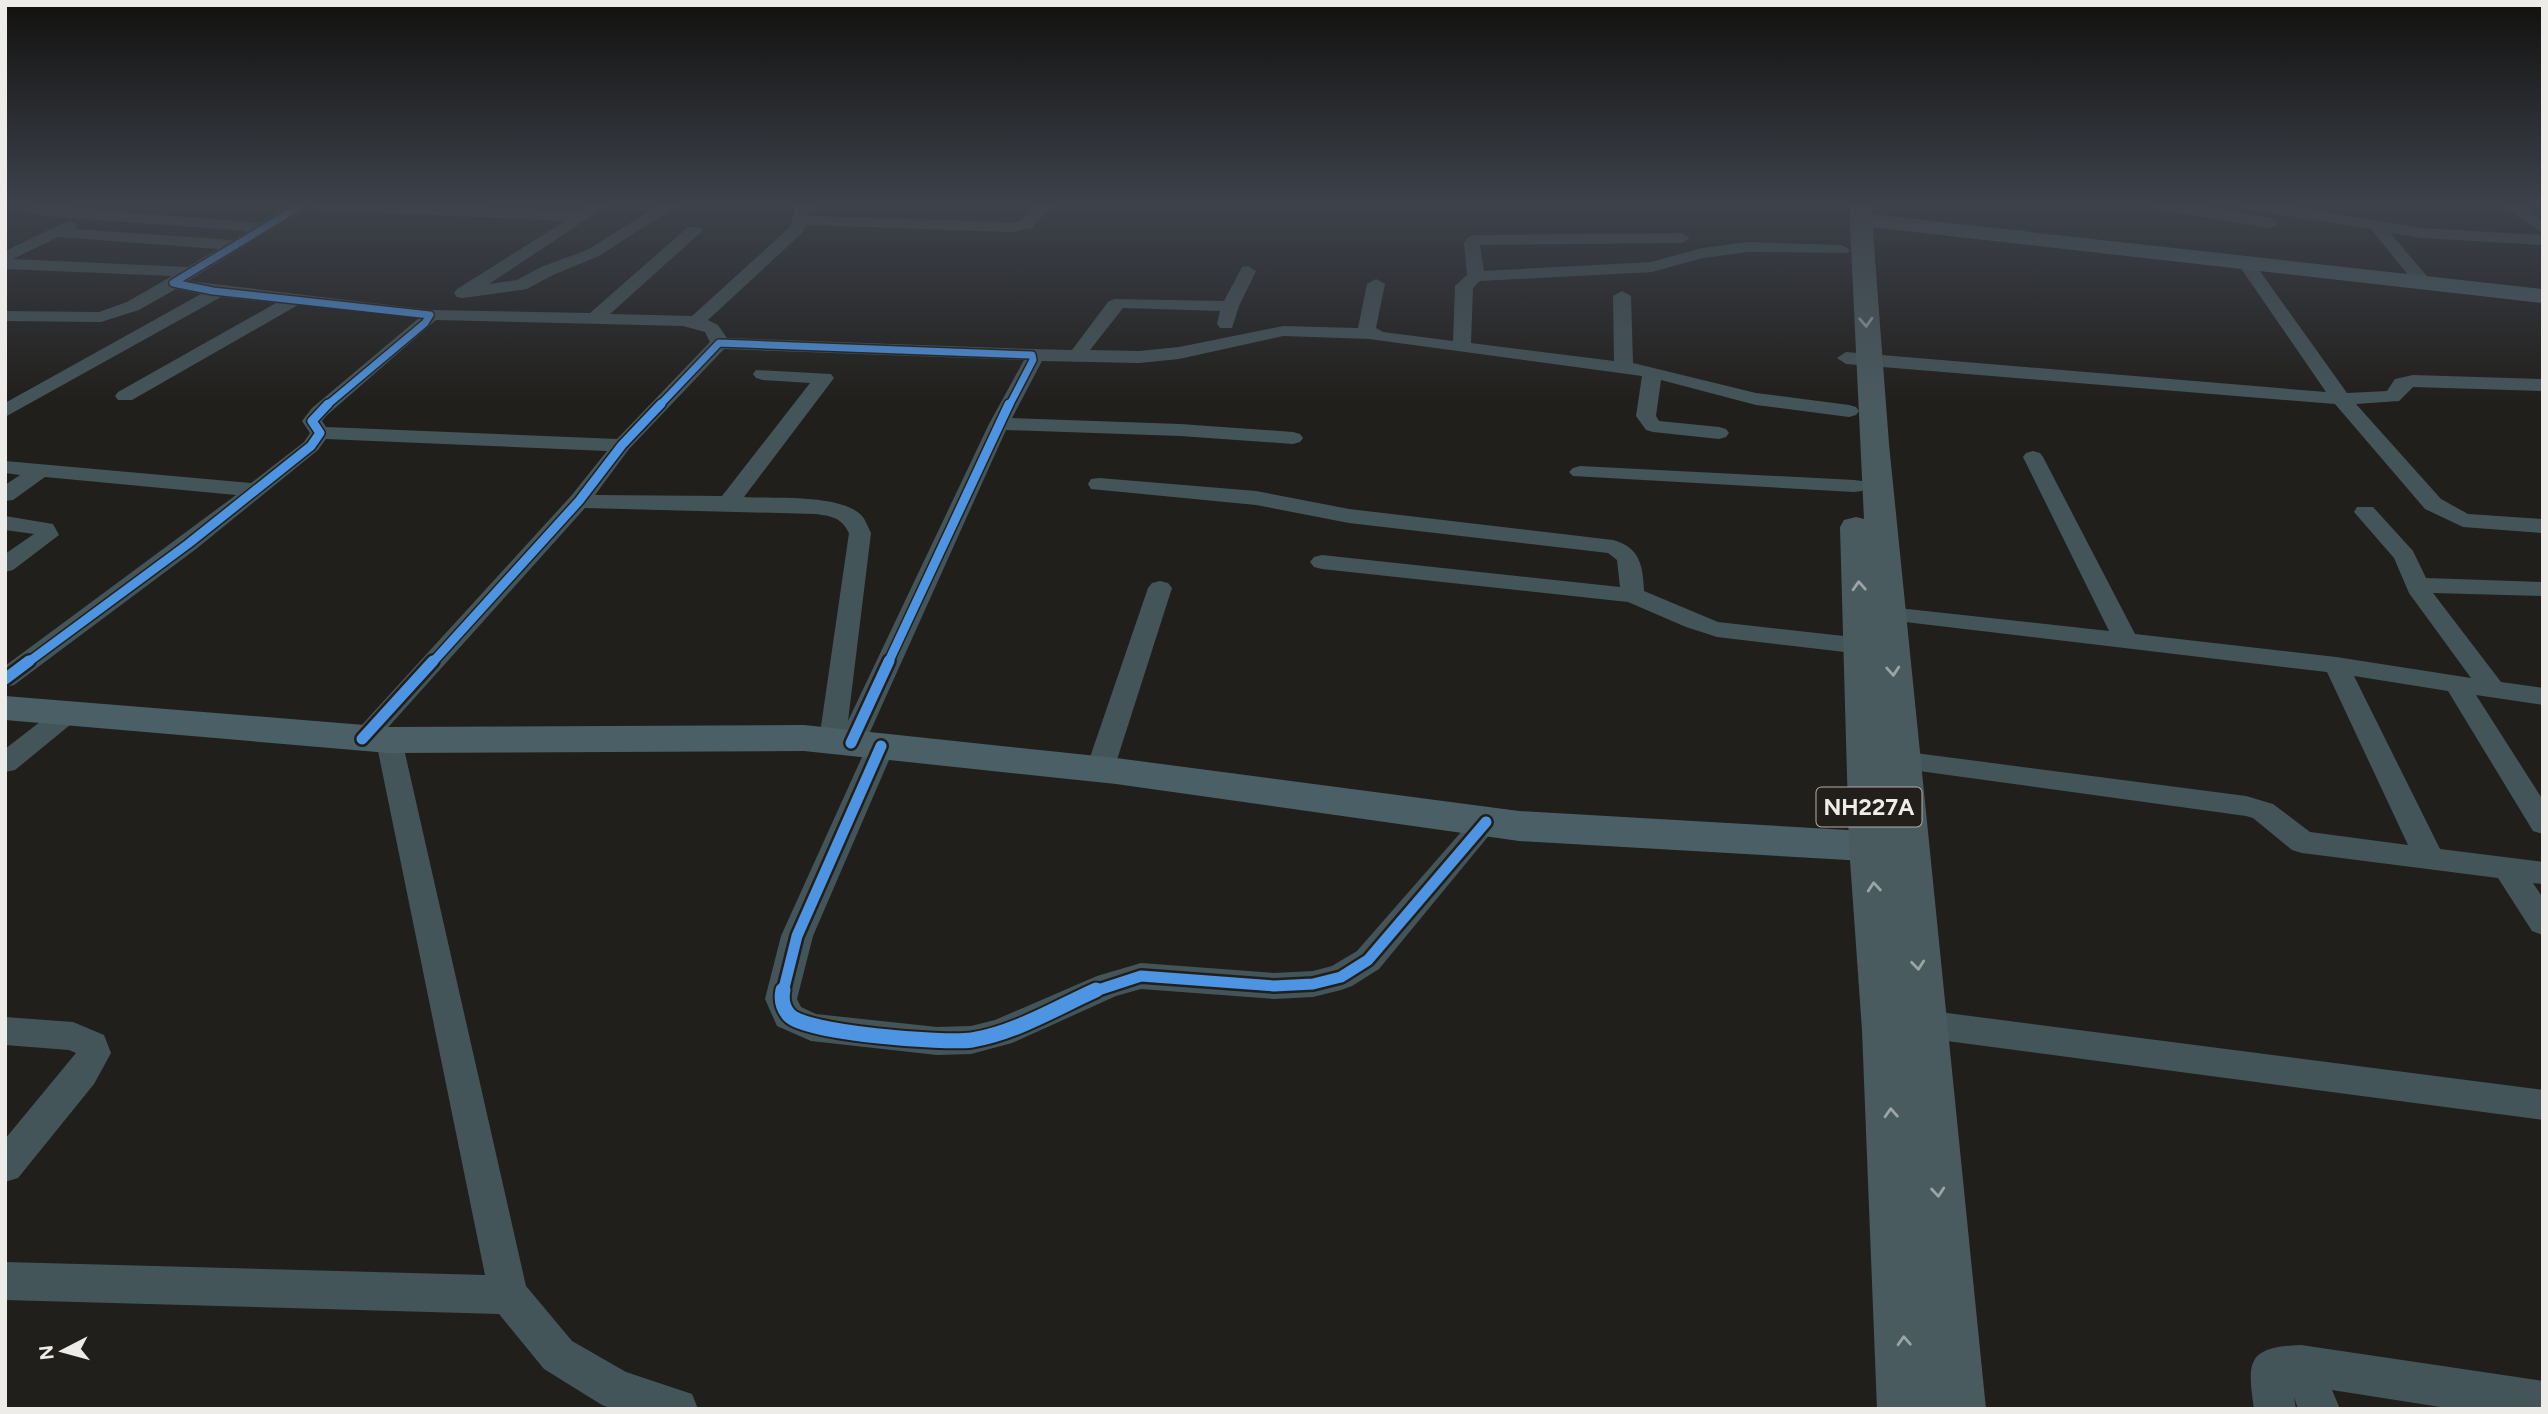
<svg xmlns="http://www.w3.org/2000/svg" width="2548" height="1414" viewBox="0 0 2548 1414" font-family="Figtree,sans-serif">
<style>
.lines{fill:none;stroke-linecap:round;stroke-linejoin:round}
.street{fill:#445559;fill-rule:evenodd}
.secondary{fill:#4a6066;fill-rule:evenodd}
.highway{fill:#4a5b60;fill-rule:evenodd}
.cycleway-far3-casing{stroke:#221f1b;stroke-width:10}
.cycleway-far2-casing{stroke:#221f1b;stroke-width:12}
.cycleway-far1-casing{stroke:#221f1b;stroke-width:16}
.cycleway-casing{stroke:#221f1b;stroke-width:19}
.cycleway-far3{stroke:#4d94e3;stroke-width:7}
.cycleway-far2{stroke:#4d94e3;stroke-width:9}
.cycleway-far1{stroke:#4d94e3;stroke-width:11}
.cycleway{stroke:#4d94e3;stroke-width:15}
.oneway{stroke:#9ca4a4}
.labels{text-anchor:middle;stroke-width:6;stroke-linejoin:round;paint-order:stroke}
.shield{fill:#221f1b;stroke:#b1aeab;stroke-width:2}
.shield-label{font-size:23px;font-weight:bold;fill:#eeece9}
</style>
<rect width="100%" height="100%" fill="#211f1c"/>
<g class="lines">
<g class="street">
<path d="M 32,205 L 261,223 L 291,205 L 310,205 L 188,281 L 431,310 L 590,313 L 688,227 L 700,227 L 702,230 L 700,233 L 610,314 L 692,316 L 790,227 L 796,205 L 810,205 L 808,216 L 1011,222 L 1021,221 L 1036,205 L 1053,205 L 1032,228 L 1011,232 L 806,225 L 803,232 L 708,320 L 718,325 L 727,338 L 1032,349 L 1072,350 L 1108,302 L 1114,299 L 1224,301 L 1242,267 L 1248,266 L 1256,271 L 1239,306 L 1232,328 L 1220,328 L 1217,324 L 1220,311 L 1123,308 L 1090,350 L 1139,351 L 1179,347 L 1283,326 L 1358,328 L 1367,284 L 1376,279 L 1385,284 L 1376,328 L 1383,332 L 1453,341 L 1455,286 L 1467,275 L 1464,243 L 1468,237 L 1474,235 L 1682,233 L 1690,238 L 1682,243 L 1480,245 L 1484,271 L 1651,262 L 1702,248 L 1748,242 L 1842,245 L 1850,250 L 1848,253 L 1748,252 L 1703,258 L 1652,272 L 1480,281 L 1473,288 L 1471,343 L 1614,361 L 1613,296 L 1622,291 L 1631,296 L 1633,363 L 1756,393 L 1849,405 L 1856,407 L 1859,411 L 1856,415 L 1849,417 L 1756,405 L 1661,380 L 1656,416 L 1659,421 L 1719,427 L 1726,429 L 1729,433 L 1726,437 L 1719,439 L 1653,432 L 1646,430 L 1636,416 L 1642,376 L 1369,339 L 1283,336 L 1179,359 L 1139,363 L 1042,361 L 1012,418 L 1180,424 L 1293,432 L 1300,434 L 1303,438 L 1300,442 L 1293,444 L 1180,436 L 1006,430 L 865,743 L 861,749 L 851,752 L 840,747 L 832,749 L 822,746 L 819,740 L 849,533 C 841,517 831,516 815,514 L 585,508 L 383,733 L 399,734 L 402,740 L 526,1286 L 572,1341 L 626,1372 L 692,1394 L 698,1409 L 613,1409 L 602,1405 L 544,1369 L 499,1314 L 5,1300 L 5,1262 L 485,1275 L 376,741 C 369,749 362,748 352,745 L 349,739 L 571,496 L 607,451 L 326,439 L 318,450 L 196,549 L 14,685 L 5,687 L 5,666 L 236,495 L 45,477 L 13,500 L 5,501 L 5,485 L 20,475 L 5,473 L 5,461 L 251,483 L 304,442 L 310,433 L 302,421 L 312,408 L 419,318 L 298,305 L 132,400 L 118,400 L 115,396 L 118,392 L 276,303 L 221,297 L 5,417 L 5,403 L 201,294 L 176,289 L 139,310 L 101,322 L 5,321 L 5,311 L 99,312 L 127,302 L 172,276 L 5,269 L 5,251 L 70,220 L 78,225 L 75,229 L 233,240 L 247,231 L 45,216 L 32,212 L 29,209 ZM 58,237 L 218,249 L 188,267 L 13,259 ZM 436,320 L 683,326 L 705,332 L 710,342 L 617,439 L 326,427 L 322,421 L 326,416 ZM 724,349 L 1024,360 L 989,424 L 848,721 L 871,533 C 868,527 865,518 860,514 C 837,494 773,499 744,497 L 831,382 L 834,378 L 831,374 L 756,370 L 753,374 L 756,378 L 763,380 L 810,383 L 722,496 L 595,495 L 629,449 Z"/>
<polygon points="316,205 425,205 578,212 589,205 608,205 489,284 517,280 541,267 587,250 659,205 678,205 599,256 553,275 527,289 463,298 457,297 454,293 457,289 565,221 324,210"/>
<polygon points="2154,205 2190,205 2271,218 2279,223 2271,228 2162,210"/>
<polygon points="2242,205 2279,205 2422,228 2543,235 2543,245 2422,238 2390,233 2432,282 2423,287 2417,286 2371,229 2250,210"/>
<polygon points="2501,205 2519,205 2543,221 2543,233"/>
<polygon points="2246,259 2252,260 2347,393 2387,391 2395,379 2413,375 2543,379 2543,391 2413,387 2399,401 2356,404 2441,499 2468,514 2543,519 2543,533 2463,527 2425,509 2335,404 1846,364 1837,358 1846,352 2326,392 2238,264"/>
<polygon points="2033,451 2040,453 2043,457 2135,634 2336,657 2471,678 2409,593 2394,558 2354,512 2357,507 2373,507 2413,551 2426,578 2543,582 2543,596 2433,593 2501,682 2543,688 2543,705 2476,695 2543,800 2543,834 2533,831 2448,691 2354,676 2440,849 2543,862 2543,884 2533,883 2543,898 2543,935 2532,931 2498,878 2302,853 2292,850 2253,818 2246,816 1890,767 1886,760 1890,753 1900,751 2246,796 2273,804 2310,832 2408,845 2327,672 1880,619 1877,614 1880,609 1889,607 2109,631 2023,457 2026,453"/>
<polygon points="1580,466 1854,480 1862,481 1865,486 1862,491 1854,492 1573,476 1569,472 1573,468"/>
<path d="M 1099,478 L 1256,491 L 1349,509 L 1613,540 C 1640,547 1643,566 1644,591 L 1718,622 L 1862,638 L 1871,641 L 1874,646 L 1871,651 L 1862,654 L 1717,637 L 1686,627 L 1628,602 L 1322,569 L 1314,567 L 1310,562 L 1314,557 L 1322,555 L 1620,587 L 1617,560 L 1608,553 L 1349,523 L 1256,505 L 1091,489 L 1088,484 L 1091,479 Z"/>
<polygon points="5,516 53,524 59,535 13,570 5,572 5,554 34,534 5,530"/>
<polygon points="1160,581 1168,583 1172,588 1114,769 1110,776 1100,779 1090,776 1086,769 1148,588 1152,583"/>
<polygon points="67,705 76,708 80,714 76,720 15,770 5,772 5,749 58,708"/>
<polygon points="881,737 891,740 895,746 813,936 797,999 801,1007 816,1014 937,1027 971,1026 995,1020 1097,976 1141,963 1274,973 1313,971 1332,966 1357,951 1476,815 1486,812 1496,815 1500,822 1379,969 1352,986 1341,990 1313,997 1274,999 1141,989 1116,996 1012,1043 971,1054 937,1055 811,1041 777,1026 765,999 781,936 867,746 871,740"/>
<polygon points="1924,1010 2543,1090 2543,1120 1924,1038 1912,1034 1907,1024 1912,1014"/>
<polygon points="5,1017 73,1022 104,1035 111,1053 94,1084 18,1178 5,1182 5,1139 76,1053 69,1050 5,1045"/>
<path d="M 2301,1345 L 2543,1381 L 2543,1409 L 2453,1409 L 2332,1390 L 2340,1409 L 2298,1409 L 2294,1397 L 2296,1409 L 2254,1409 C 2247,1361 2247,1347 2301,1345 Z"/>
</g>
<g class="secondary">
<polygon points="1860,213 2543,289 2543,303 1852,225 1849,220 1852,215"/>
<polygon points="5,696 389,727 804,725 1116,758 1519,811 1899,833 1914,837 1920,848 1914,859 1899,863 1519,841 1116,784 804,751 389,753 5,720"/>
</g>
<polygon class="highway" points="1849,205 1871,205 1889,444 1986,1409 1877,1409 1862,1030 1849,846 1840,527 1844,520 1856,517 1864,519"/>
<g class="cycleway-far3-casing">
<g id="cycleway-far3">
<polyline points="302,205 173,283 213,291 430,315 425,323 326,406"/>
<polyline points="659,406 719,343 1032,355 1033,360 1009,406"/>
</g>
</g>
<g class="cycleway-far2-casing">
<g id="cycleway-far2">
<polyline points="27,663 188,544 311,446 320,433 312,421 328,404"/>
<polyline points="432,663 579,501 622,445 661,404"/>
<polyline points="888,663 1009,404"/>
</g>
</g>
<g class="cycleway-far1-casing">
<g id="cycleway-far1">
<polyline points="5,679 29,661"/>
<polyline points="362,739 433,661"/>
<polyline points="851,743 889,661"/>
<polyline points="783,992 797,936 881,746"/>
<polyline points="1092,992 1141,976 1274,986 1313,984 1341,977 1368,960 1486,822"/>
</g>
</g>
<g class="cycleway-casing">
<path id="cycleway" d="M 783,990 C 781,999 783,1008 789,1015 C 804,1033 945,1044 972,1040 C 1015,1033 1056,1008 1096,990"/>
</g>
<use href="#cycleway-far3" class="cycleway-far3"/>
<use href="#cycleway-far2" class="cycleway-far2"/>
<use href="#cycleway-far1" class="cycleway-far1"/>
<use href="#cycleway" class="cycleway"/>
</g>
<defs><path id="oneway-chevron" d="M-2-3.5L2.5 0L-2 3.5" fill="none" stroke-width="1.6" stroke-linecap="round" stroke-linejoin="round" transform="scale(1.75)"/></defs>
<g class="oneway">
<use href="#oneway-chevron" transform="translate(1866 322) rotate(87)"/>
<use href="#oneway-chevron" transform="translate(1859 586) rotate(-93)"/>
<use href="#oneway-chevron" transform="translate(1893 671) rotate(86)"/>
<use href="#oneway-chevron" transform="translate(1874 887) rotate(-95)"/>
<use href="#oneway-chevron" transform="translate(1918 965) rotate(84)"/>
<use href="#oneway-chevron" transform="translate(1891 1113) rotate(-93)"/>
<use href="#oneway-chevron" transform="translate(1938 1192) rotate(85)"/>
<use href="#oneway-chevron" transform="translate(1904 1341) rotate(-93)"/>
</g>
<linearGradient id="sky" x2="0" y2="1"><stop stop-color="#12110f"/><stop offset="0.51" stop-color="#3d424b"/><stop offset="1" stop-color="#3d424b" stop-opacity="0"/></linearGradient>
<rect width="2548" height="403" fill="url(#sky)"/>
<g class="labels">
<rect class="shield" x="1816.5" y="787.5" width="105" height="39" rx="5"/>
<g class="shield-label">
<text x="1869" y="815">NH227A</text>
</g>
</g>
<rect width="2548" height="1414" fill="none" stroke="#eeece9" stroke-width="14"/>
<g transform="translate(63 1351) rotate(264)" stroke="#221f1b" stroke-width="5" paint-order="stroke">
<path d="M0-5L12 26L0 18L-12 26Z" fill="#eeece9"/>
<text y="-10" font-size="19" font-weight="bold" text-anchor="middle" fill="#eeece9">N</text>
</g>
</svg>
